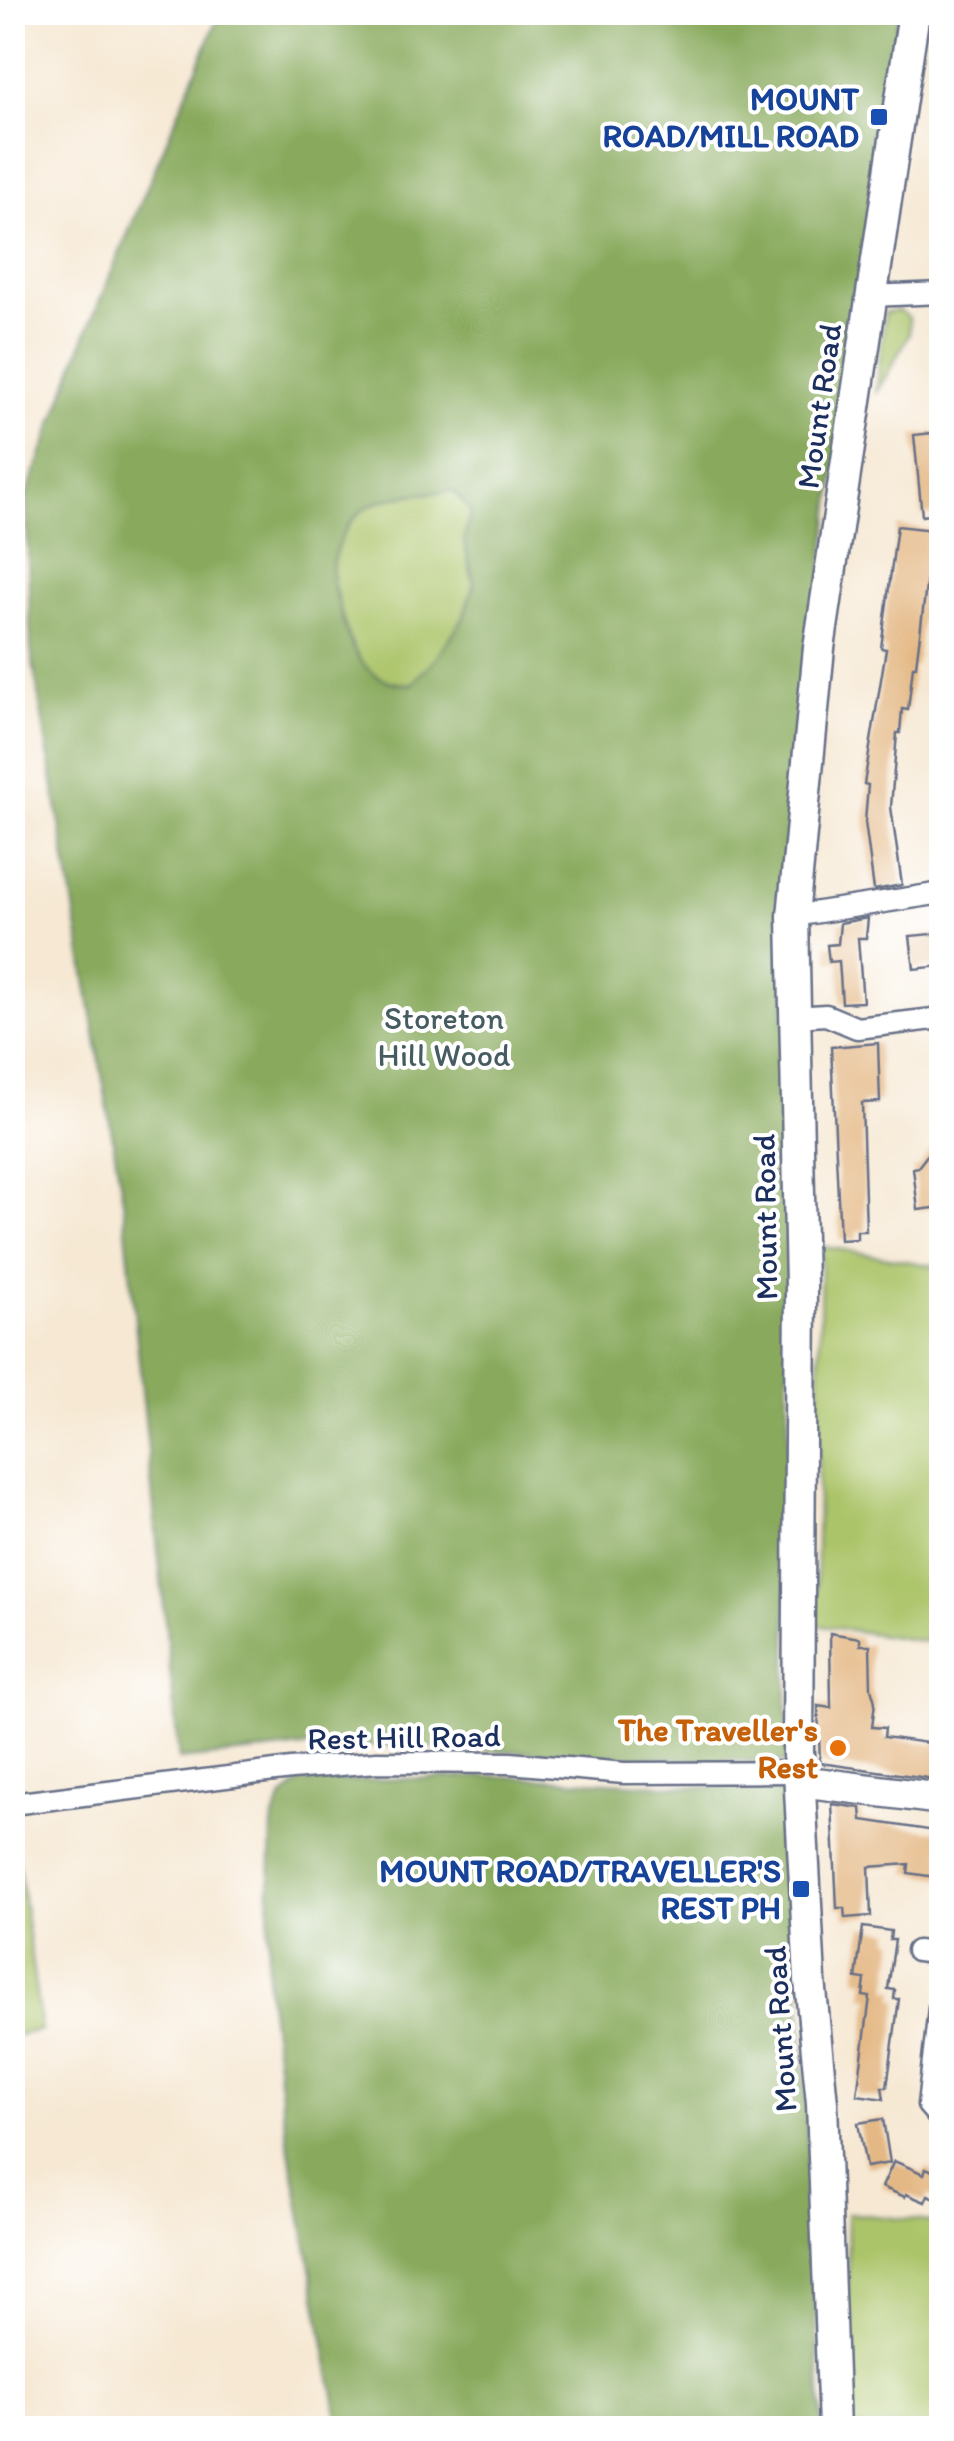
<svg xmlns="http://www.w3.org/2000/svg" width="954" height="2441" viewBox="0 0 954 2441" font-family="Itim,sans-serif">
<style>
.green{fill:#acc469;stroke:#647a64;stroke-width:2.5}
.forest{fill:#89aa5d;stroke:#526c5e;stroke-width:2.5;fill-rule:evenodd}
.building{fill:#e4b884}
.lines{fill:none;stroke-linecap:round;stroke-linejoin:round}
.minor-casing{stroke:#687087;stroke-width:25}
.secondary-casing{stroke:#687087;stroke-width:35}
.minor{stroke:#fff;stroke-width:20}
.secondary{stroke:#fff;stroke-width:30}
.transit-dot{fill:#1a4fb4;stroke:#fff;stroke-width:4}
.food-dot{fill:#e8710a;stroke:#fff;stroke-width:4}
.labels{text-anchor:middle;stroke-width:8;stroke-linejoin:round;paint-order:stroke}
.transit-label{font-size:32px;font-weight:bold;fill:#164399;stroke:#fff;text-anchor:end}
.street-label{font-size:32px;fill:#1b2f5e;stroke:#fff}
.park-label{font-size:32px;fill:#465c61;stroke:#fff}
.food-label{font-size:32px;font-weight:bold;fill:#c56008;stroke:#fff;text-anchor:end}
</style>
<rect width="100%" height="100%" fill="#fff"/>
<filter id="ink" filterUnits="userSpaceOnUse"><feTurbulence type="fractalNoise" baseFrequency=".01" numOctaves="2"/><feDisplacementMap in="SourceGraphic" scale="20" xChannelSelector="R" yChannelSelector="G"/><feConvolveMatrix kernelMatrix="1 2 1 2 8 2 1 2 1" color-interpolation-filters="sRGB"/></filter>
<filter id="wash" filterUnits="userSpaceOnUse"><feTurbulence type="fractalNoise" baseFrequency=".0048" numOctaves="4" result="noise"/><feDisplacementMap in="SourceGraphic" scale="40" xChannelSelector="R" yChannelSelector="G"/><feGaussianBlur stdDeviation="2.25" result="paint"/><feColorMatrix in="noise" values="0 0 0 0 0 0 0 0 0 0 0 0 0 0 0 0 0 1.4 0 .05"/><feComposite in="paint" operator="in"/></filter>
<g filter="url(#wash)">
<rect width="100%" height="100%" fill="#f6e8d3"/>
<g class="green">
<polygon points="898,310 909,318 909,335 876,394 885,312"/>
<path d="M 454,491 L 471,511 L 464,541 L 474,584 L 463,619 L 439,654 L 412,684 C 361,686 348,643 338,601 C 336,592 331,580 332,571 C 333,549 346,523 363,510 C 387,493 426,494 454,491 Z"/>
<polygon points="821,1246 941,1267 941,1644 816,1625"/>
<polygon points="12,1817 41,2030 13,2036 12,2035"/>
<polygon points="847,2213 941,2223 941,2428 851,2428"/>
</g>
<g class="forest">
<path d="M 220,13 L 899,13 L 885,101 L 872,140 L 875,167 L 783,872 L 789,1094 L 787,1763 L 332,1744 L 179,1760 L 123,1200 L 31,651 L 26,497 L 85,336 ZM 454,491 L 471,512 L 464,541 L 474,584 L 463,619 L 439,654 L 412,684 C 361,686 348,643 338,601 C 336,592 331,580 332,571 C 333,549 346,523 363,510 C 387,493 426,494 454,491 Z"/>
<polygon points="496,1776 790,1792 822,2428 340,2428 284,2119 267,1984 272,1824 281,1799 301,1782"/>
</g>
<g id="blocks">
<g class="building">
<polygon points="942,432 942,513 922,516 914,435"/>
<polygon points="897,526 933,530 916,666 913,666 908,710 902,709 900,733 897,733 891,807 902,885 874,890 865,822 868,785 864,784 886,649 881,648"/>
<polygon points="868,918 866,938 858,938 863,1002 842,1003 839,961 829,962 827,945 838,944 840,923"/>
<polygon points="942,933 942,966 914,969 910,936"/>
<polygon points="878,1043 880,1102 862,1103 866,1231 857,1231 857,1239 840,1240 831,1047"/>
<polygon points="942,1136 942,1207 918,1210 913,1168 918,1167"/>
<polygon points="830,1633 860,1638 860,1645 870,1645 871,1688 875,1702 872,1727 885,1728 884,1737 942,1745 942,1780 820,1763 818,1706 831,1708"/>
<polygon points="832,1804 861,1808 862,1820 942,1832 942,1878 908,1873 909,1864 869,1867 871,1916 845,1918 844,1908 837,1908"/>
<polygon points="863,1927 891,1931 890,1940 895,1940 888,1989 895,1990 894,1999 899,1999 887,2087 882,2087 884,2099 857,2095 870,1997 863,1996 865,1979 856,1978"/>
<polygon points="883,2119 890,2163 866,2167 858,2123"/>
<polygon points="894,2161 924,2174 926,2168 942,2175 942,2201 928,2195 925,2202 906,2194 905,2197 882,2187"/>
</g>
</g>
</g>
<g filter="url(#ink)">
<use href="#blocks" fill-opacity="0" stroke="#687087" stroke-width="2.5"/>
<g class="lines">
<g class="minor-casing">
<g id="minor">
<polyline points="870,296 942,293"/>
<polyline points="793,916 942,893"/>
<polyline points="793,1017 826,1015 857,1028 942,1018"/>
<polyline points="12,1804 291,1769 377,1762 510,1763 624,1773 799,1772"/>
<polyline points="917,1951 942,1954"/>
<polyline points="942,1982 928,2105 942,2121"/>
</g>
</g>
<g class="secondary-casing">
<g id="secondary">
<polyline points="800,1781 942,1799"/>
<polyline points="834,2428 822,2103 810,1980 798,1752 801,1286 793,916 819,648 914,12"/>
</g>
</g>
<use href="#minor" class="minor"/>
<use href="#secondary" class="secondary"/>
</g>
</g>
<g class="transit-dot">
<rect x="869" y="107" width="20" height="20" rx="5"/>
<rect x="791" y="1879" width="20" height="20" rx="5"/>
</g>
<circle class="food-dot" cx="838" cy="1748" r="10"/>
<g class="labels">
<g class="transit-label">
<text x="859" y="110">MOUNT<tspan x="859" dy="37">ROAD/MILL ROAD</tspan></text>
<text x="781" y="1882">MOUNT ROAD/TRAVELLER'S<tspan x="781" dy="37">REST PH</tspan></text>
</g>
<g class="street-label">
<text transform="translate(819 406) rotate(-82)" y="11">Mount Road</text>
<text transform="translate(765 1217) rotate(-91)" y="11">Mount Road</text>
<text transform="translate(404 1737) rotate(-1)" y="11">Rest Hill Road</text>
<text transform="translate(780 2029) rotate(-94)" y="11">Mount Road</text>
</g>
<g class="park-label">
<text x="444" y="1029">Storeton<tspan x="444" dy="37">Hill Wood</tspan></text>
</g>
<g class="food-label">
<text x="818" y="1741">The Traveller's<tspan x="818" dy="37">Rest</tspan></text>
</g>
</g>
<rect width="954" height="2441" fill="none" stroke="#fff" stroke-width="50"/>
</svg>
